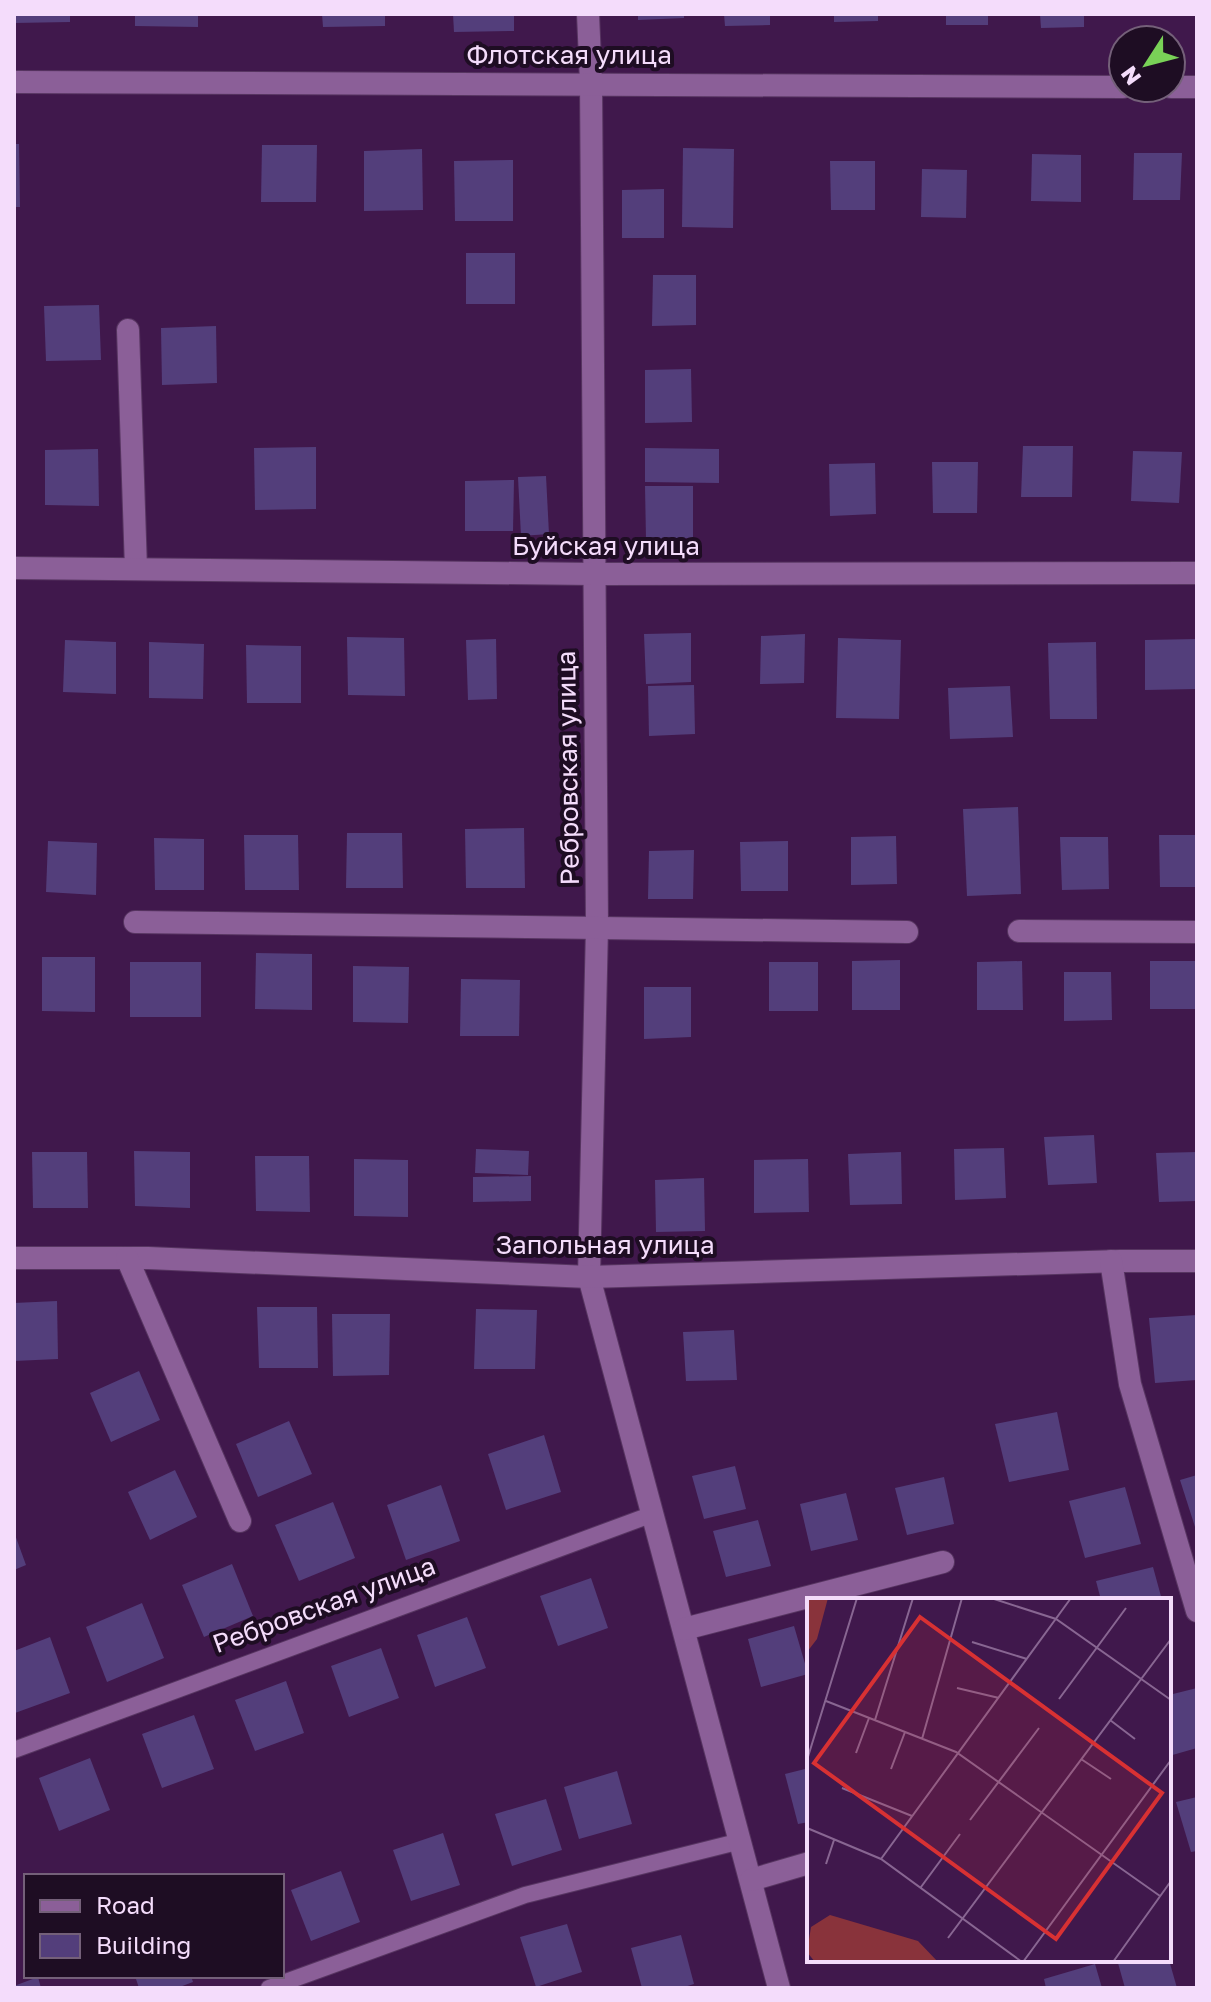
<svg xmlns="http://www.w3.org/2000/svg" width="1211" height="2002" viewBox="0 0 1211 2002" font-family="'Golos Text',sans-serif">
<style>
.building{fill:#533e7b}
.lines{fill:none;stroke-linecap:round;stroke-linejoin:round}
.service-casing{stroke:#573561;stroke-width:18}
.minor-casing{stroke:#573561;stroke-width:24}
.service{stroke:#8b5f98;stroke-width:16}
.minor{stroke:#8b5f98;stroke-width:22}
.labels{text-anchor:middle;stroke-width:8;stroke-linejoin:round;paint-order:stroke}
.street-label{font-size:26px;fill:#f4dcfb;stroke:#1e0d23}
.inset-road{fill:none;stroke:#886692;stroke-width:2}
.view{fill:#d83133;fill-opacity:0.15;stroke:#d83133;stroke-width:4}
.inset-edge{fill:none;stroke:#f4dcfb;stroke-width:4}
</style>
<rect width="100%" height="100%" fill="#40184c"/>
<g class="building">
<polygon points="14,14 70,14 70,22 14,23"/>
<polygon points="135,14 198,14 198,27 135,26"/>
<polygon points="322,14 385,14 385,26 323,27"/>
<polygon points="453,14 514,14 514,31 454,32"/>
<polygon points="638,14 684,14 684,18 638,20"/>
<polygon points="724,14 770,14 770,25 725,26"/>
<polygon points="834,14 878,14 878,21 834,22"/>
<rect x="946" y="14" width="42" height="11"/>
<polygon points="1040,14 1084,14 1084,27 1041,28"/>
<polygon points="14,144 19,144 20,207 14,207"/>
<polygon points="262,145 317,145 316,202 261,202"/>
<polygon points="683,148 734,149 733,228 682,227"/>
<polygon points="422,149 423,210 364,211 364,151"/>
<polygon points="1134,153 1182,153 1180,200 1133,200"/>
<polygon points="1032,154 1081,155 1081,202 1031,201"/>
<polygon points="513,160 513,221 455,221 454,161"/>
<polygon points="830,161 875,161 875,210 831,210"/>
<polygon points="922,169 967,170 966,218 921,217"/>
<polygon points="664,189 664,238 622,238 622,190"/>
<rect x="466" y="253" width="49" height="51"/>
<polygon points="653,275 696,275 696,325 652,326"/>
<polygon points="99,305 101,360 46,361 44,306"/>
<polygon points="216,326 217,383 162,385 161,328"/>
<polygon points="691,369 692,422 645,423 645,370"/>
<polygon points="1023,446 1073,446 1072,497 1021,497"/>
<polygon points="316,447 316,509 255,510 254,448"/>
<polygon points="645,448 719,449 719,483 645,482"/>
<polygon points="98,449 99,506 45,505 45,450"/>
<polygon points="1133,451 1182,452 1179,503 1131,501"/>
<polygon points="932,462 978,462 977,513 933,513"/>
<polygon points="875,463 876,514 830,516 829,464"/>
<polygon points="546,476 549,534 521,536 518,477"/>
<polygon points="514,480 513,531 465,531 465,481"/>
<polygon points="645,486 693,486 693,538 646,539"/>
<polygon points="691,633 691,682 646,684 644,634"/>
<polygon points="805,634 804,683 760,684 761,636"/>
<polygon points="347,637 404,638 405,696 348,695"/>
<polygon points="838,638 901,640 899,719 836,718"/>
<polygon points="496,639 497,699 468,700 466,640"/>
<polygon points="1197,639 1196,689 1145,690 1145,640"/>
<polygon points="65,640 116,642 116,694 63,692"/>
<polygon points="149,642 204,644 203,699 149,698"/>
<polygon points="1096,642 1097,719 1050,719 1048,643"/>
<polygon points="246,645 301,646 301,703 247,703"/>
<polygon points="694,685 695,734 649,736 648,686"/>
<polygon points="1010,686 1013,737 950,739 948,688"/>
<polygon points="1018,807 1021,894 967,896 963,809"/>
<polygon points="524,828 525,888 466,888 465,829"/>
<polygon points="347,833 402,833 403,888 346,888"/>
<polygon points="244,835 298,835 299,890 245,890"/>
<polygon points="1159,835 1197,835 1197,887 1160,887"/>
<polygon points="896,836 897,884 851,885 851,837"/>
<polygon points="1060,837 1108,837 1109,889 1062,890"/>
<polygon points="154,838 204,839 204,890 155,890"/>
<polygon points="48,841 97,843 96,895 46,892"/>
<polygon points="788,841 788,891 741,891 740,842"/>
<polygon points="694,850 693,899 648,899 649,851"/>
<polygon points="256,953 312,954 312,1010 255,1009"/>
<polygon points="42,957 95,957 95,1012 42,1011"/>
<polygon points="900,960 900,1010 852,1010 852,961"/>
<polygon points="1022,961 1023,1010 977,1010 977,962"/>
<rect x="1150" y="961" width="47" height="48"/>
<rect x="130" y="962" width="71" height="55"/>
<rect x="769" y="962" width="49" height="49"/>
<polygon points="353,966 409,967 408,1023 353,1022"/>
<polygon points="1064,972 1111,972 1112,1020 1064,1021"/>
<polygon points="461,979 520,980 519,1036 460,1036"/>
<polygon points="644,987 691,987 691,1037 644,1039"/>
<polygon points="1094,1135 1097,1183 1048,1185 1044,1137"/>
<polygon points="1004,1148 1006,1198 955,1200 954,1149"/>
<polygon points="476,1149 529,1151 528,1175 475,1173"/>
<polygon points="134,1151 190,1152 190,1208 135,1206"/>
<polygon points="32,1152 87,1152 88,1208 33,1208"/>
<polygon points="901,1152 902,1204 850,1205 848,1154"/>
<polygon points="1197,1152 1197,1201 1159,1202 1156,1153"/>
<polygon points="255,1156 309,1156 310,1212 256,1211"/>
<polygon points="354,1159 408,1160 408,1217 354,1216"/>
<polygon points="808,1159 809,1212 754,1213 754,1160"/>
<polygon points="531,1176 531,1201 473,1202 473,1177"/>
<polygon points="704,1178 705,1231 656,1232 655,1180"/>
<polygon points="57,1301 58,1359 14,1361 14,1303"/>
<polygon points="257,1307 317,1307 318,1368 259,1368"/>
<polygon points="476,1309 537,1310 535,1369 474,1369"/>
<polygon points="332,1314 390,1314 389,1375 333,1376"/>
<polygon points="1197,1315 1197,1380 1155,1383 1149,1318"/>
<polygon points="734,1330 737,1380 686,1381 683,1332"/>
<polygon points="139,1371 160,1420 111,1442 90,1393"/>
<polygon points="1057,1412 1069,1470 1009,1482 995,1424"/>
<polygon points="289,1421 312,1474 258,1497 236,1444"/>
<polygon points="544,1435 561,1492 506,1510 488,1454"/>
<polygon points="735,1466 746,1509 704,1519 692,1476"/>
<polygon points="175,1470 197,1517 150,1540 128,1492"/>
<polygon points="1197,1475 1197,1530 1196,1530 1180,1480"/>
<polygon points="944,1477 954,1524 907,1535 895,1488"/>
<polygon points="441,1485 460,1541 406,1560 387,1505"/>
<polygon points="1125,1487 1141,1544 1085,1558 1069,1501"/>
<polygon points="846,1493 858,1540 811,1551 800,1504"/>
<polygon points="333,1502 355,1558 299,1581 275,1525"/>
<polygon points="758,1520 771,1566 726,1577 713,1531"/>
<polygon points="14,1532 26,1565 14,1570"/>
<polygon points="232,1564 253,1616 204,1637 182,1585"/>
<polygon points="1153,1567 1162,1600 1101,1600 1096,1581"/>
<polygon points="591,1578 608,1628 558,1646 540,1596"/>
<polygon points="142,1603 164,1658 107,1682 86,1627"/>
<polygon points="467,1617 486,1668 435,1687 417,1635"/>
<polygon points="794,1626 808,1674 761,1687 748,1639"/>
<polygon points="50,1637 70,1693 15,1713 14,1651"/>
<polygon points="381,1648 399,1698 349,1717 331,1666"/>
<polygon points="286,1681 304,1733 255,1751 235,1700"/>
<polygon points="1197,1688 1197,1748 1169,1756 1169,1695"/>
<polygon points="194,1715 214,1769 162,1788 142,1734"/>
<polygon points="90,1758 110,1810 59,1831 39,1778"/>
<polygon points="809,1768 809,1822 798,1824 785,1774"/>
<polygon points="617,1771 632,1824 579,1839 564,1787"/>
<polygon points="1197,1797 1197,1851 1191,1852 1176,1802"/>
<polygon points="546,1799 562,1850 512,1866 495,1814"/>
<polygon points="443,1833 460,1885 411,1901 393,1850"/>
<polygon points="341,1871 360,1922 311,1941 291,1890"/>
<polygon points="567,1924 582,1972 536,1987 520,1937"/>
<polygon points="681,1935 694,1984 681,1988 642,1988 631,1948"/>
<polygon points="1129,1960 1169,1960 1177,1988 1125,1988 1118,1963"/>
<polygon points="1095,1964 1102,1988 1046,1988 1044,1979"/>
<polygon points="135,1976 191,1976 193,1982 177,1988 139,1988"/>
<polygon points="38,1977 41,1988 14,1988 14,1986"/>
</g>
<g class="lines">
<g class="service-casing">
<g id="service">
<polyline points="14,1750 653,1514"/>
<polyline points="269,1988 525,1895 741,1841"/>
</g>
</g>
<g class="minor-casing">
<g id="minor">
<polyline points="588,14 591,83 597,927 589,1277 779,1988"/>
<polyline points="14,82 1123,87"/>
<polyline points="1171,87 1197,87"/>
<polyline points="128,330 136,569"/>
<polyline points="14,568 594,574 1197,573"/>
<polyline points="135,922 907,932"/>
<polyline points="1019,931 1197,932"/>
<polyline points="14,1258 148,1258 589,1277 1120,1261 1197,1261"/>
<polyline points="127,1258 240,1521"/>
<polyline points="1111,1261 1130,1384 1197,1611"/>
<polyline points="684,1629 943,1562"/>
<polyline points="751,1880 809,1863"/>
</g>
</g>
<use href="#service" class="service"/>
<use href="#minor" class="minor"/>
</g>
<g class="labels">
<g class="street-label">
<text x="569" y="64">Флотская улица</text>
<text x="606" y="555">Буйская улица</text>
<text transform="translate(568 768) rotate(-91)" y="9">Ребровская улица</text>
<text x="605" y="1254">Запольная улица</text>
<text transform="translate(324 1605) rotate(-20)" y="9">Ребровская улица</text>
</g>
</g>
<g transform="translate(807 1598)">
<rect width="364" height="364" fill="#40184c"/>
<path d="M 0,0 L 21,0 L 10,41 L 0,54 ZM 23,317 L 111,343 L 131,364 L 8,364 L 0,354 L 4,329 Z" fill="#89333b"/>
<path class="inset-road" d="M 184,0 L 249,21 L 364,102M 165,44 L 220,61M 150,90 L 192,100M 252,101 L 319,10M 19,103 L 149,154 L 353,298M 68,122 L 106,0M 303,122 L 328,141M 115,141 L 155,0M 49,155 L 62,120M 274,161 L 304,181M 0,162 L 50,0M 84,171 L 98,134M 35,190 L 105,218M 163,222 L 232,130M 0,230 L 74,261 L 215,364M 74,261 L 264,0M 19,266 L 27,242M 114,289 L 153,236M 141,340 L 364,41M 216,364 L 364,162M 306,364 L 364,283"/>
<path class="view" d="M 113,19 L 355,195 L 249,341 L 7,165 Z"/>
<rect width="364" height="364" class="inset-edge"/>
</g>
<rect width="1211" height="2002" fill="none" stroke="#f4dcfb" stroke-width="32"/>
<rect x="24" y="1874" width="260" height="104" fill="#1e0d23" stroke="#746079" stroke-width="2"/>
<rect x="40" y="1900" width="40" height="12" fill="#8b5f98" stroke="#746079" stroke-width="2"/>
<text x="96" y="1914" font-size="24" fill="#f4dcfb">Road</text>
<rect x="40" y="1934" width="40" height="24" fill="#533e7b" stroke="#746079" stroke-width="2"/>
<text x="96" y="1954" font-size="24" fill="#f4dcfb">Building</text>
<g transform="translate(1147 64) rotate(234)"><circle r="38" fill="#1e0d23" stroke="#746079" stroke-width="2"/>
<path d="M0-6L14 30L0 20L-14 30Z" fill="#79d157"/>
<text y="-12" font-size="22" font-weight="bold" text-anchor="middle" fill="#f4dcfb">N</text>
</g>
</svg>
